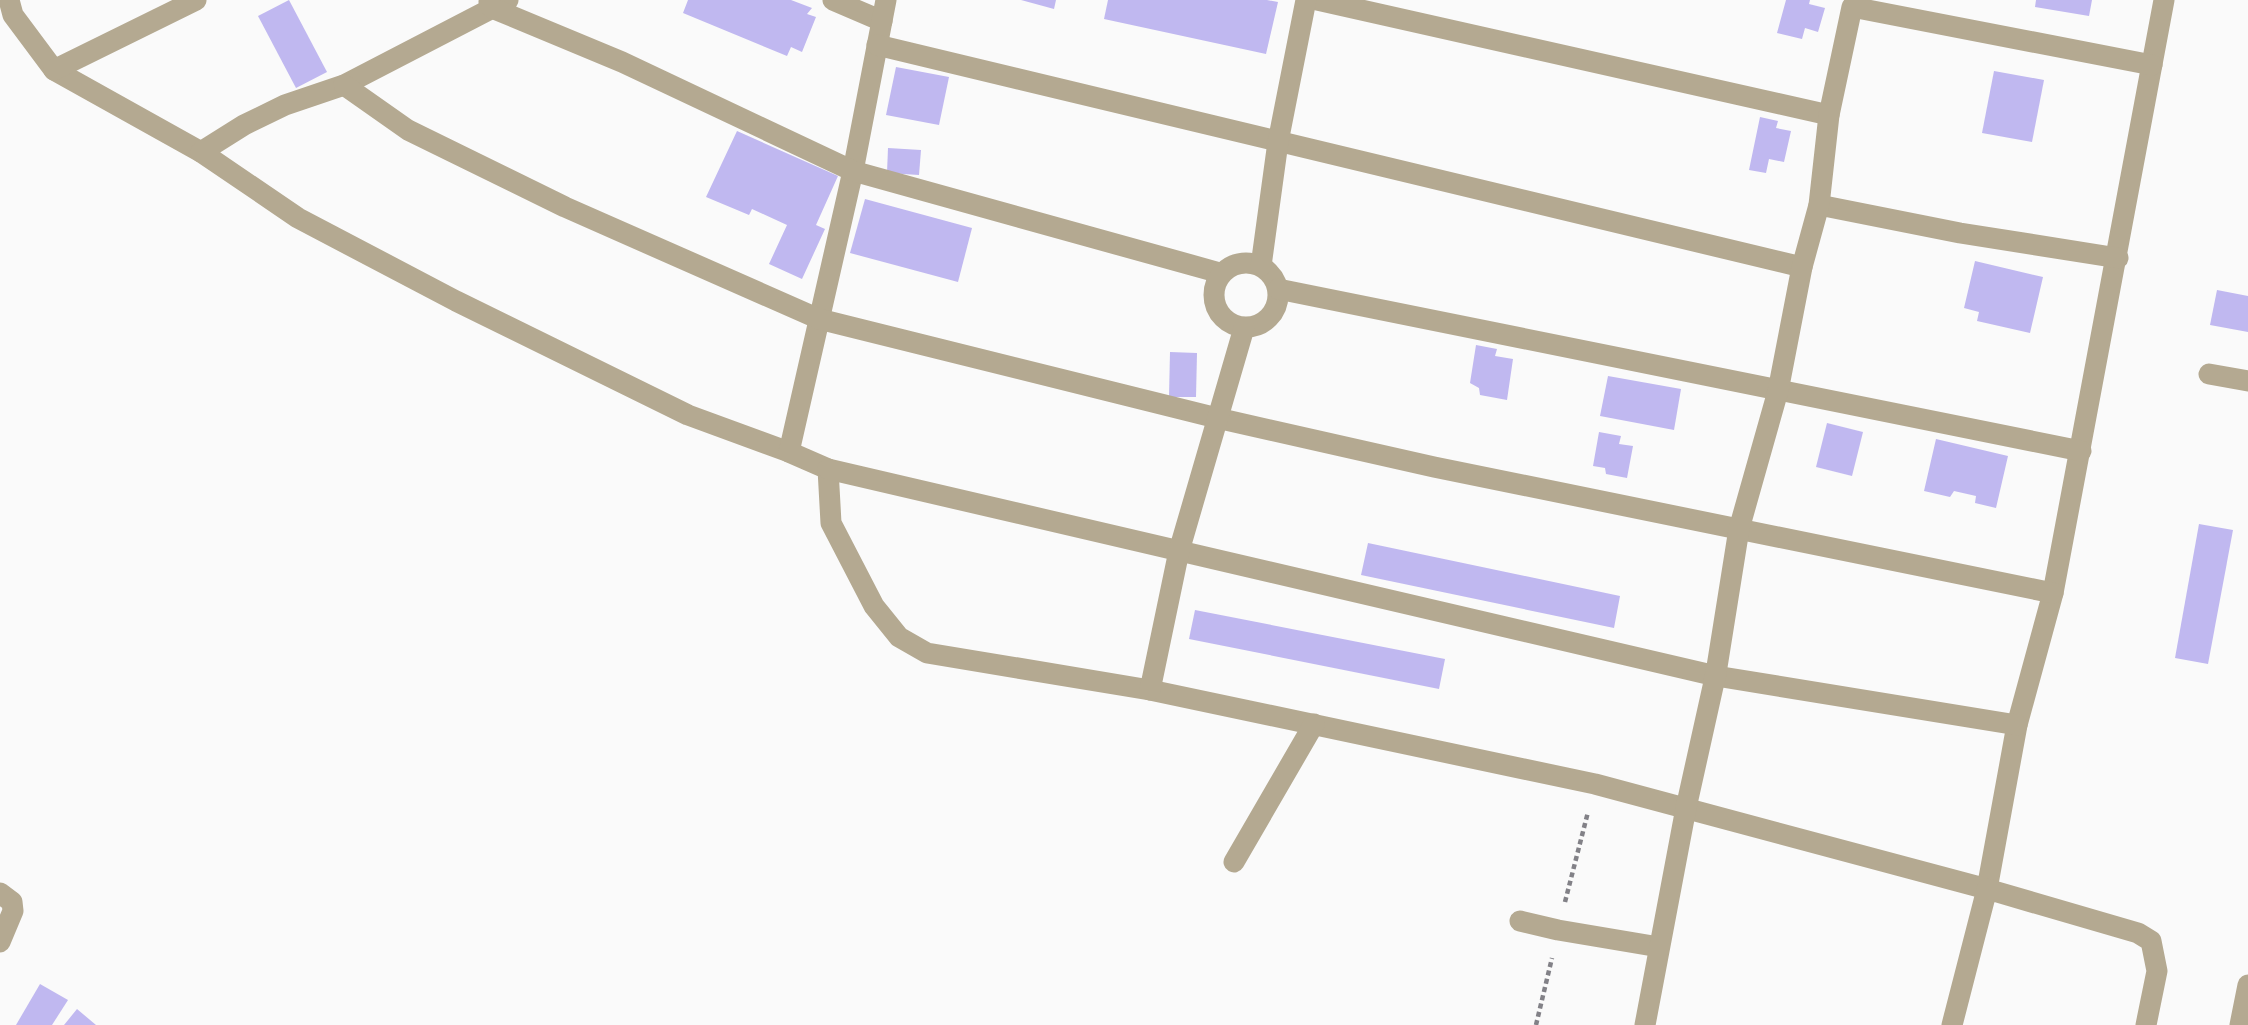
<svg xmlns="http://www.w3.org/2000/svg" width="2248" height="1025" viewBox="0 0 2248 1025" font-family="Spectral,serif">
<style>
.building{fill:#c0b8f0}
.lines{fill:none;stroke-linecap:round;stroke-linejoin:round}
.path{stroke:#828187;stroke-width:4.5;stroke-dasharray:5 3.5;stroke-linecap:butt}
.street{stroke:#b4a991;stroke-width:21}
</style>
<rect width="100%" height="100%" fill="#fafafa"/>
<g class="building">
<polygon points="289,0 327,72 296,88 258,16"/>
<polygon points="688,0 791,0 812,8 807,14 816,17 802,52 791,47 787,56 683,13"/>
<polygon points="1021,0 1056,0 1054,9"/>
<polygon points="1108,0 1267,0 1278,2 1266,54 1104,19"/>
<polygon points="1786,0 1810,0 1809,4 1825,8 1818,32 1805,28 1802,39 1777,33"/>
<polygon points="2036,0 2092,0 2089,16 2035,7"/>
<polygon points="896,67 949,77 939,125 886,115"/>
<polygon points="1994,71 2044,80 2032,142 1982,133"/>
<polygon points="1760,117 1778,121 1776,128 1791,131 1784,162 1769,159 1766,173 1749,170"/>
<polygon points="737,131 838,176 816,225 825,229 802,279 769,264 787,225 752,209 749,215 706,197"/>
<polygon points="888,148 921,150 919,175 887,173"/>
<polygon points="865,199 972,228 958,282 850,253"/>
<polygon points="1975,261 2043,277 2030,333 1977,321 1979,312 1964,308"/>
<polygon points="2217,290 2248,296 2248,332 2210,325"/>
<polygon points="1476,345 1497,349 1495,356 1513,359 1507,400 1480,395 1479,388 1470,383"/>
<polygon points="1170,352 1197,353 1196,397 1169,397"/>
<polygon points="1608,376 1681,389 1674,430 1600,416"/>
<polygon points="1827,423 1863,432 1852,476 1816,467"/>
<polygon points="1599,432 1621,436 1619,444 1633,446 1627,478 1606,474 1605,468 1593,466"/>
<polygon points="1936,439 2008,456 1996,508 1975,503 1976,496 1954,491 1950,497 1924,491"/>
<polygon points="2199,524 2233,530 2208,664 2175,658"/>
<polygon points="1368,543 1620,596 1614,628 1361,575"/>
<polygon points="1195,610 1445,659 1439,689 1189,639"/>
<polygon points="40,984 68,1000 52,1025 16,1025"/>
<polygon points="77,1009 96,1025 64,1025"/>
</g>
<g class="lines">
<g class="path">
<polyline points="1565,902 1588,812"/>
<polyline points="1536,1025 1552,958"/>
</g>
<g class="street">
<polyline points="9,0 13,15 54,70 201,152"/>
<polyline points="508,0 344,85 285,105 244,125 201,152 298,218 456,301 688,415 789,452"/>
<polyline points="833,0 882,21"/>
<polyline points="886,0 853,171 789,452 828,469 831,523 874,606 899,637 927,653 1150,690 1595,784 1987,889 2017,725 2053,593 2164,0"/>
<polyline points="1317,0 1829,115"/>
<polyline points="489,2 492,8 622,62 853,171 1220,273"/>
<polyline points="877,45 1802,267"/>
<polyline points="54,70 196,0"/>
<polyline points="344,85 408,130 565,207 819,319 1217,418 1434,467 2053,593"/>
<polyline points="1819,205 1960,233 2118,258"/>
<circle cx="1246" cy="295" r="32"/>
<polyline points="1261,266 1278,142 1306,0"/>
<polyline points="1278,289 2081,451"/>
<polyline points="2209,374 2248,381"/>
<polyline points="828,469 1716,676 2017,725"/>
<polyline points="1150,690 1179,551 1244,328"/>
<polyline points="1234,862 1314,724"/>
<polyline points="0,893 12,902 13,911 0,942"/>
<polyline points="1520,921 1558,930 1659,947"/>
<polyline points="1645,1025 1686,808 1716,673 1739,529 1778,391 1802,267 1819,205 1829,115 1852,7 2152,65"/>
<polyline points="1952,1025 1987,889 2138,933 2151,941 2157,971 2146,1025"/>
<polyline points="2240,1025 2248,985"/>
</g>
</g>
</svg>
